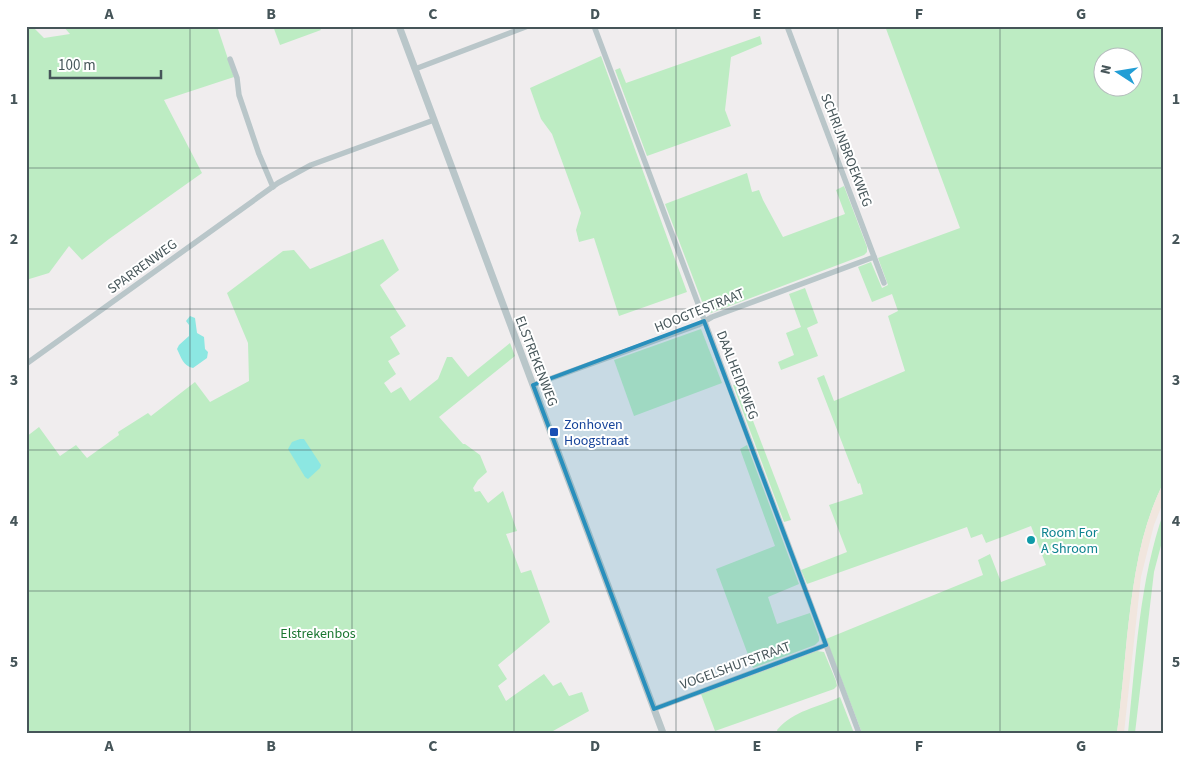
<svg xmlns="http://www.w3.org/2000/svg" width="1190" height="759" viewBox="0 0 1190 759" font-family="'Source Sans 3',sans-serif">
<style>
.green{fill:#bdecc3;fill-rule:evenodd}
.sand{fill:#f1e6de}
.water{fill:#8ce7e2}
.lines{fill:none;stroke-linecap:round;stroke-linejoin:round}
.minor{stroke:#b9c6c9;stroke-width:5.5}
.tertiary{stroke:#b9c6c9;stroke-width:7}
.marked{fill:#298fbc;fill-opacity:0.2;stroke:#298fbc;stroke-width:4;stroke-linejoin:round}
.grid{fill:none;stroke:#465559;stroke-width:1;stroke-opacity:0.55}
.transit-dot{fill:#1a4fb4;stroke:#fff;stroke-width:2}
.culture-dot{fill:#0f9aa8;stroke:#fff;stroke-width:2}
.labels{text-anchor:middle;stroke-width:4;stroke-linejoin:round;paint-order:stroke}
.street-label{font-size:14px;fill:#465559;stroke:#fff}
.transit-label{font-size:14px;fill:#164399;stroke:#fff;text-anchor:start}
.culture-label{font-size:14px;fill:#0d838f;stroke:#fff;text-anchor:start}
.park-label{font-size:14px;fill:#1b7731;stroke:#fff}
.neatline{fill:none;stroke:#465559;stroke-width:2}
.grid-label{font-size:16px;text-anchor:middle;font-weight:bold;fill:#465559}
</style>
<rect width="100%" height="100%" fill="#f0edee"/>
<g class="green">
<polygon points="26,26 32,26 44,38 70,34 63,26 217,26 234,77 164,100 202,173 109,239 82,260 69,246 49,273 26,280"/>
<polygon points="273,26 319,26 321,30 280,45"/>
<path d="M 885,26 L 1164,26 L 1164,482 C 1139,530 1133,585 1127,637 C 1124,669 1121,701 1117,733 L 862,733 L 826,639 L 983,575 L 978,560 L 990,554 L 1001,582 L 1046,565 L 1031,526 L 986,543 L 982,534 L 971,538 L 967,527 L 807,584 L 801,570 L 847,552 L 829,505 L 863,494 L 860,483 L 858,484 L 817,378 L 824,375 L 834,401 L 905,371 L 888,316 L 898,311 L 892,294 L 872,302 L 858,267 L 871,262 L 882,288 L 888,285 L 878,258 L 960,228 ZM 1102,58 L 1132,58 L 1132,88 L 1102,88 Z"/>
<polygon points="760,36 762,44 731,57 725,110 731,126 647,156 615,70 620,68 626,83"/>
<polygon points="601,56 687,292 619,316 594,238 579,242 576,230 581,213 552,134 541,119 530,88"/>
<polygon points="747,173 752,192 759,190 763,200 783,237 845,214 836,190 844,186 867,247 867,252 864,255 711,313 706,312 665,204"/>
<polygon points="383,239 399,270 380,285 406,326 390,337 400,354 388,361 396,374 384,383 391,393 401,387 410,401 438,379 447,357 452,357 468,377 510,343 515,356 439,417 463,444 465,444 480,455 487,472 478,480 473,488 475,492 480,491 488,503 503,491 517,531 506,534 521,573 531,570 550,622 498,665 507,679 498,686 506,701 544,674 553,686 561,682 569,696 582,692 589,711 553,731 553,733 26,733 26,437 39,427 60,456 76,445 87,458 119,435 118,432 148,413 151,416 195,382 210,402 249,381 248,343 227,293 283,251 294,250 310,269"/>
<polygon points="805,288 818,323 807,328 818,356 781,370 778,362 794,355 786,333 801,327 789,294"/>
<polygon points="701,329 722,383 634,416 614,360"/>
<polygon points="739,384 791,520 784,522 733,385"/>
<polygon points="747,445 799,584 768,597 777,624 810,613 819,637 819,641 815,645 753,668 716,569 775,546 740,449"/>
<path d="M 1164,511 L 1164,534 L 1154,572 L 1135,733 L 1128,733 C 1136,658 1139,582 1164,511 Z"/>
<polygon points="817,651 824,652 836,681 837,686 834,689 715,731 701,694"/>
<path d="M 840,697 L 854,733 L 778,733 L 777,730 C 794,710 817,708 840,697 Z"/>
</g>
<path class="sand" d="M 1164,482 L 1164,500 L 1154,525 L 1141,577 L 1124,733 L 1117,733 C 1121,701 1124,669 1127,637 C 1133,585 1139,530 1164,482 Z"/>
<g class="water">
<path d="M 190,316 L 195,318 L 197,333 L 204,337 L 205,349 L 208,352 L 207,358 L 193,368 C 183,366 181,357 177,349 L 179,345 L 189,336 L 189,325 L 186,321 Z"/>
<polygon points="300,439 304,439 321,465 320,468 308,479 305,477 288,449 292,442"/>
</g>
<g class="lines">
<g class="minor">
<polyline points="594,26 859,733"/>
<polyline points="787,26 884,283"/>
<polyline points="230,59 237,78 239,95 259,154 273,187"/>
<polyline points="415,69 528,26"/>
<polyline points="26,364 278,183 311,165 434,120"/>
<polyline points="533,385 698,325 712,317 874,257"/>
<polyline points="654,709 826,645"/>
</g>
<polyline class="tertiary" points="399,26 663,733"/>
</g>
<path class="marked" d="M 704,321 L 826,645 L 654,709 L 533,385 Z"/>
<path class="grid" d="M 190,26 L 190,733M 352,26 L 352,733M 514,26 L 514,733M 676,26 L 676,733M 838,26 L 838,733M 1000,26 L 1000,733M 26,168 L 1164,168M 26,309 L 1164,309M 26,450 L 1164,450M 26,591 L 1164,591"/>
<rect class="transit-dot" x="549" y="427" width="10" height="10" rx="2.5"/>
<circle class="culture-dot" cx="1031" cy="540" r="5"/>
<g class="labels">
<g class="street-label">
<text transform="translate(847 150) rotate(69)" y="5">SCHRIJNBROEKWEG</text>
<text transform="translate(142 266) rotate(-36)" y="5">SPARRENWEG</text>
<text transform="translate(699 310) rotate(-22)" y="5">HOOGTESTRAAT</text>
<text transform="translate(537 361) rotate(69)" y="5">ELSTREKENWEG</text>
<text transform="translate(738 375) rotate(69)" y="5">DAALHEIDEWEG</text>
<text transform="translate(735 665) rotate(-20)" y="5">VOGELSHUTSTRAAT</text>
</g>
<g class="transit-label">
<text x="564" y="429">Zonhoven<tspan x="564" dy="16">Hoogstraat</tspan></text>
</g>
<g class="culture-label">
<text x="1041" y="537">Room For<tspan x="1041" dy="16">A Shroom</tspan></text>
</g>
<g class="park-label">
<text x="318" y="638">Elstrekenbos</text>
</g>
</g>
<rect width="1190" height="759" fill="none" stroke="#ffffff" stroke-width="55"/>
<g transform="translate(1118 72) rotate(282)"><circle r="24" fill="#ffffff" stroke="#b5bbbd"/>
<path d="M0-4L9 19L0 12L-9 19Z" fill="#229ed5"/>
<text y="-8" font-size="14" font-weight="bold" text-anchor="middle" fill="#465559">N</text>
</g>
<path d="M50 70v8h111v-8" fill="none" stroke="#465559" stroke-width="2.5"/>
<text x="58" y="70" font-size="15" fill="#465559" stroke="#ffffff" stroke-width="4" paint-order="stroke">100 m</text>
<rect x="28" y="28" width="1134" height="704" class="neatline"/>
<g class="grid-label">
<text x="109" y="19">A</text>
<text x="271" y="19">B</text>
<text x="433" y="19">C</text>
<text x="595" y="19">D</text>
<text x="757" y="19">E</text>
<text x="919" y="19">F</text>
<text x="1081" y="19">G</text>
<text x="14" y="104">1</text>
<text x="1176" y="104">1</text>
<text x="14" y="244">2</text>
<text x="1176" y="244">2</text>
<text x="14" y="385">3</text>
<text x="1176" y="385">3</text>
<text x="14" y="526">4</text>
<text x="1176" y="526">4</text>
<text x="14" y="667">5</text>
<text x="1176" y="667">5</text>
<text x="109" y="751">A</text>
<text x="271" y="751">B</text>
<text x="433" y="751">C</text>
<text x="595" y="751">D</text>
<text x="757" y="751">E</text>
<text x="919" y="751">F</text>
<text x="1081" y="751">G</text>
</g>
</svg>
